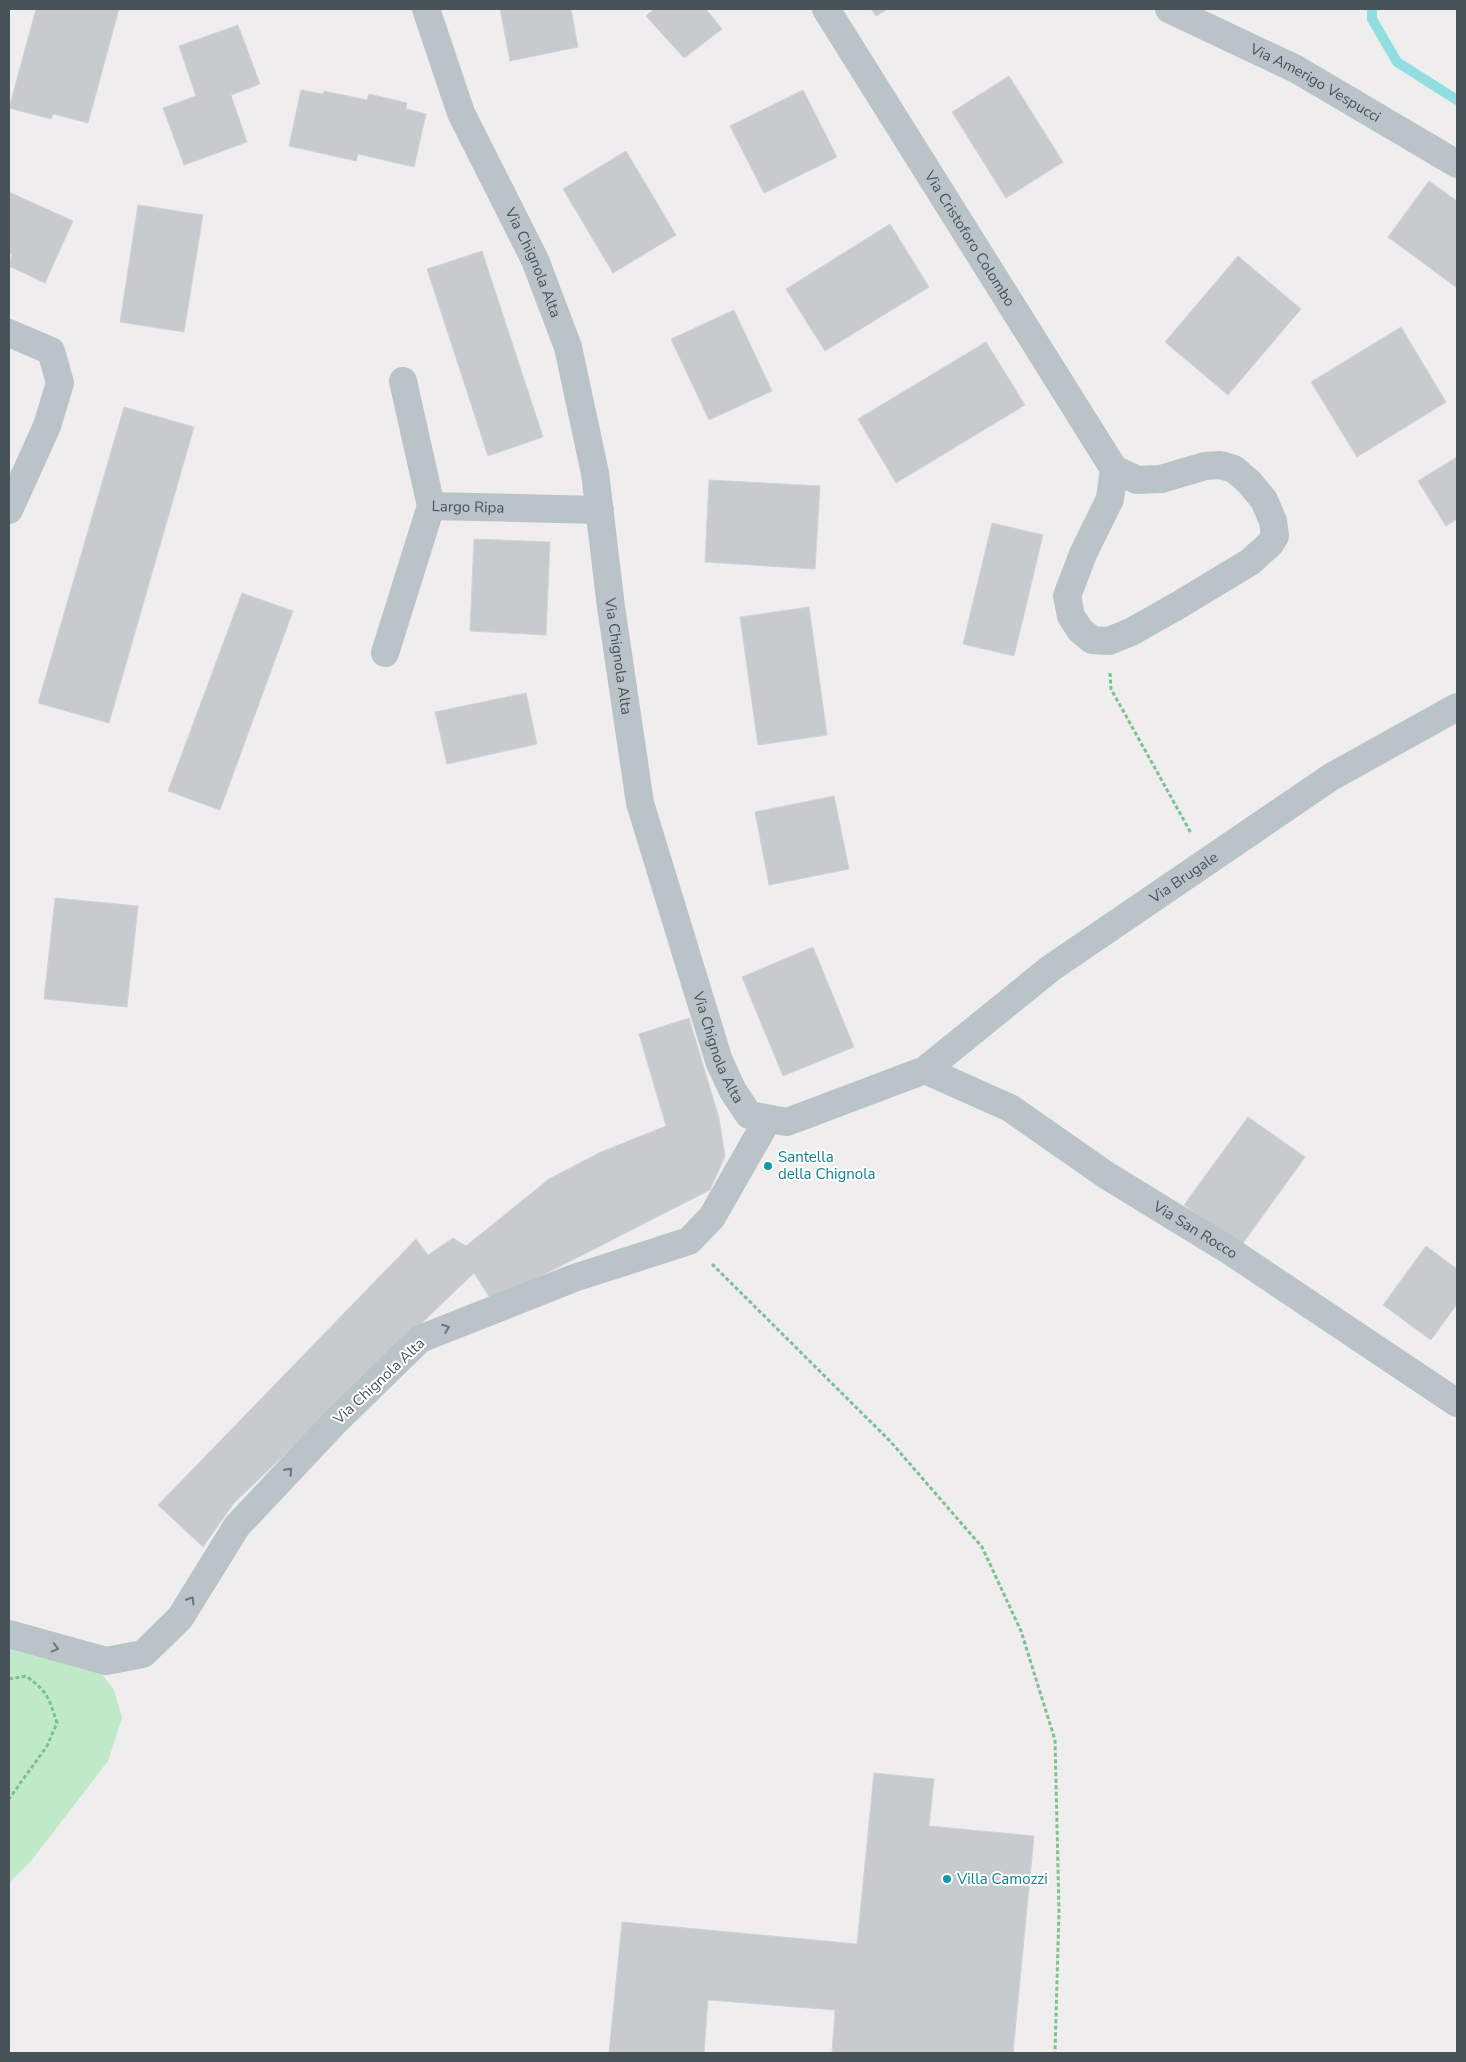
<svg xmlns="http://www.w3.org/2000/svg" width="1466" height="2062" viewBox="0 0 1466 2062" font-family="'Nunito Sans',sans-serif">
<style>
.green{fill:#bfe9c8}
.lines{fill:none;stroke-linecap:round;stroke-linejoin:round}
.stream{stroke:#91dee1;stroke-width:10}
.building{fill:#c7cbce;stroke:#d1d4d7}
.path{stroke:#7bc293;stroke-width:3;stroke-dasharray:4 2.5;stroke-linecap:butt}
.minor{stroke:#b9c3c8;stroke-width:28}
.oneway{stroke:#69757a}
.culture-dot{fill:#0f9aa8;stroke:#fff;stroke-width:2}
.labels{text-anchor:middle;stroke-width:4;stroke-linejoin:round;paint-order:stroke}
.street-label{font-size:15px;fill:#475358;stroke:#fff}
.culture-label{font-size:15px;fill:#0d838f;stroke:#fff;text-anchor:start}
</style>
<rect width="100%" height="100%" fill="#efeded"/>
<polygon class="green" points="9,1643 93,1662 114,1690 122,1718 108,1761 31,1861 9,1883"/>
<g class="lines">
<polyline class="stream" points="1372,9 1372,19 1397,62 1457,100"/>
</g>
<g class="building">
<polygon points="36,9 119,9 88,123 53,114 51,119 9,108"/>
<polygon points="500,9 571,9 578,47 510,61"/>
<polygon points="654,9 706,9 722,29 684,58 646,16"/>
<polygon points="871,9 888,9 876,16"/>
<polygon points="238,25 260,84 231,95 247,142 184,165 163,108 196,96 179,46"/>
<polygon points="1009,76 1063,162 1006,198 952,112"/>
<polygon points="301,90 323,94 324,91 367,100 369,94 407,103 406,109 426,114 414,167 358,154 356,161 289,146"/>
<polygon points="803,90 837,157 764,193 730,126"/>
<polygon points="626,151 676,235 613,273 563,189"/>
<polygon points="1429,181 1457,201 1457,288 1388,237"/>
<polygon points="9,192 73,221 45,283 9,266 12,254 9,252"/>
<polygon points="138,205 203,215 184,332 120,322"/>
<polygon points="890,224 929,287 825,351 786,289"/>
<polygon points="482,251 543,437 488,456 427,269"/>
<polygon points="1238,256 1301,309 1228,395 1165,342"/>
<polygon points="734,310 772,391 709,420 671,339"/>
<polygon points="1401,327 1446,402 1357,457 1311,382"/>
<polygon points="986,342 1025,405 896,483 858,419"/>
<polygon points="124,407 194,427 109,723 38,703"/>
<polygon points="1457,457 1457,519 1446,526 1418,481"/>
<polygon points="709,480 820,486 815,569 705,562"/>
<polygon points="992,523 1043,535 1014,656 963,644"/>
<polygon points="474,539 550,542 546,635 470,631"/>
<polygon points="242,593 293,611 220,810 168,791"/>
<polygon points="809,607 827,735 758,745 740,617"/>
<polygon points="526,693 537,744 447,764 435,712"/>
<polygon points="834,796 849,869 769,885 755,812"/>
<polygon points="55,898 138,906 127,1007 44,999"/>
<polygon points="813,947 854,1047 783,1076 742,977"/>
<polygon points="689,1018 719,1118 725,1156 710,1190 492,1301 474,1273 234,1503 203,1547 158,1505 416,1239 428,1255 453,1238 466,1246 549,1179 601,1152 666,1126 639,1034"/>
<polygon points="1248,1117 1305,1157 1241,1246 1184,1205"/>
<polygon points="1426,1246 1457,1269 1457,1304 1431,1340 1383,1305"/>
<polygon points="874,1773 934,1779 929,1826 1034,1836 1013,2053 832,2053 835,2010 708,2000 704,2053 609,2053 622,1922 857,1944"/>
</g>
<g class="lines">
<g class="path">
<polyline points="1110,673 1111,689 1191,833"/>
<polyline points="712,1264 890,1441 982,1547 1021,1631 1055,1740 1059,1911 1055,2053"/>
<path d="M 9,1679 L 26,1676 C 48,1692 49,1698 57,1723 L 47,1746 L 9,1799"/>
</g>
<g class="minor">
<path id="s1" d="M 426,9 L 461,113 L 535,260 L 568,347 L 595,473 L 611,607 L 640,803 L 719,1061 L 733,1091 L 749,1115 L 787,1122 L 925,1070 L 1051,968 L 1331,777 L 1457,707"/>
<path id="s2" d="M 826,9 L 1114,469 L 1137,480 L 1161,479 L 1205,466 L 1220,465 L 1234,469 L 1249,482 L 1264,500 L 1273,521 L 1275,536 L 1270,544 L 1250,562 L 1177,606 L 1131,632 L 1109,641 L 1092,640 L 1080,630 L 1071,616 L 1067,596 L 1083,554 L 1110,499 L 1114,469"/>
<path id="s3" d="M 1169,9 L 1296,69 L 1457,164"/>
<polyline points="9,333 51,351 60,383 47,426 9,510"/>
<polyline points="403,381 431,506"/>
<path id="s4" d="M 385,653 L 431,506 L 600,510"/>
<path id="s5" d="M 925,1070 L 1010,1108 L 1106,1175 L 1230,1251 L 1457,1403"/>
<polyline points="9,1634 106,1661 143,1654 180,1618 237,1526 336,1421 420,1339 574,1278 689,1241 712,1217 768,1119"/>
</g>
</g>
<defs><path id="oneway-chevron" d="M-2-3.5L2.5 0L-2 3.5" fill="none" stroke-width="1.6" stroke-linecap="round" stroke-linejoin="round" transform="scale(1.25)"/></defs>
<g class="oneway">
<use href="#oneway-chevron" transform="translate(446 1328) rotate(-21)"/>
<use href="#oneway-chevron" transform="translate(289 1471) rotate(-47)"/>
<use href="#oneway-chevron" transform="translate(191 1600) rotate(-58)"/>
<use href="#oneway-chevron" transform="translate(55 1648) rotate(15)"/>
</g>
<g class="culture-dot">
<circle cx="768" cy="1166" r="5"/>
<circle cx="947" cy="1879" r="5"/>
</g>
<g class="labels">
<g class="street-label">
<text dy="5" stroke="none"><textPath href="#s3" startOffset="164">Via Amerigo Vespucci</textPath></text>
<text dy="5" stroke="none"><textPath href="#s2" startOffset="271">Via Cristoforo Colombo</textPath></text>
<text dy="5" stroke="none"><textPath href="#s1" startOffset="276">Via Chignola Alta</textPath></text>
<text dy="5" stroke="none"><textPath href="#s4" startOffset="191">Largo Ripa</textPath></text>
<text dy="5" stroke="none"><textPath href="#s1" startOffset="681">Via Chignola Alta</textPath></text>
<text dy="5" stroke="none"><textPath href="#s1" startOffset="1670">Via Brugale</textPath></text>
<text dy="5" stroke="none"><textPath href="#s1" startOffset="1086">Via Chignola Alta</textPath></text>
<text dy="5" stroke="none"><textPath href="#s5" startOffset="315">Via San Rocco</textPath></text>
<text transform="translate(379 1381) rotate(-43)" y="5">Via Chignola Alta</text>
</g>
<g class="culture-label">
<text x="778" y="1162">Santella<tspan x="778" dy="17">della Chignola</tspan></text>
<text x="957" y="1884">Villa Camozzi</text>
</g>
</g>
<rect width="1466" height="2062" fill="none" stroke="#475358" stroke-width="20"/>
</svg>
